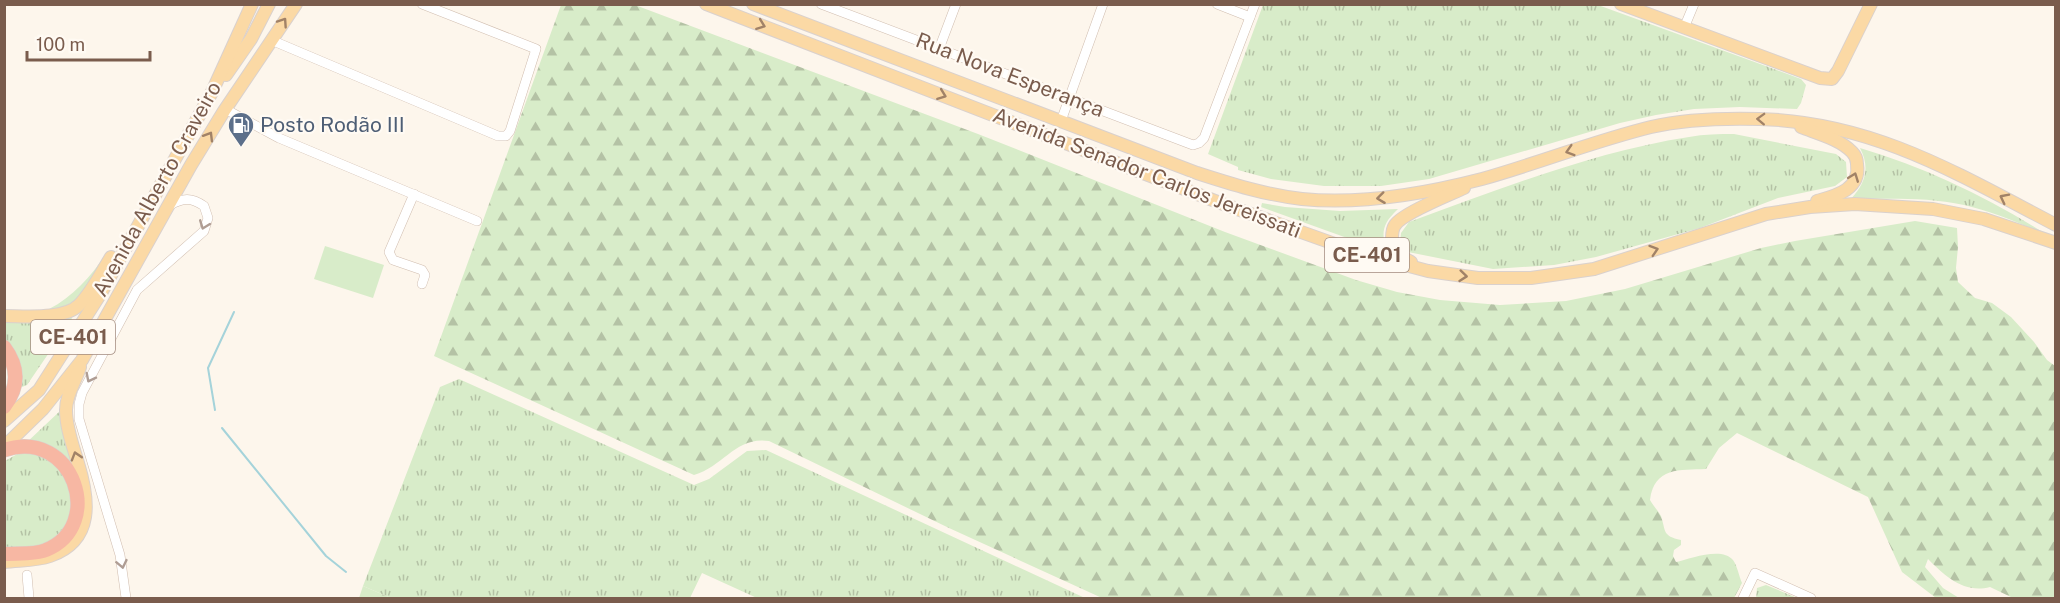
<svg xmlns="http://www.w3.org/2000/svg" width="2060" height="603" viewBox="0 0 2060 603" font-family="'Public Sans',sans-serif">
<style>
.grass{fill:url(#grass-tufts)}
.forest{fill:url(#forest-firs)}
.pitch{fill:#d8ecc9}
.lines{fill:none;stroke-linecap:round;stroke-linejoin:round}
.stream{stroke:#a5d3da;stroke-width:2}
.minor-casing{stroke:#d1beb0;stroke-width:10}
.major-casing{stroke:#dad1cd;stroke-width:14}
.highway-casing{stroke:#dad1cd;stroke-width:15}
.minor{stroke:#fff;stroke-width:9}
.major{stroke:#fbd9a5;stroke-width:12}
.highway{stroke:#f7b7a3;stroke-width:14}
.oneway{stroke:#a18267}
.oneway2{stroke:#af9d94}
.labels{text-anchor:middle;stroke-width:4.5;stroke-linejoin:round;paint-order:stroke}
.shield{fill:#fffaf3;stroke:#a28b7f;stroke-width:1.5}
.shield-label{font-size:20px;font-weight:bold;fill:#7a5c4d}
.street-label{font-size:21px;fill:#7a5c4d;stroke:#fffaf3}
.service-label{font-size:21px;fill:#4e5e75;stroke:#fffaf3;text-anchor:start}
</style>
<defs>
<pattern id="grass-tufts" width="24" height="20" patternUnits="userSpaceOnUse" patternTransform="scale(1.5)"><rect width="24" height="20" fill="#d8ecc9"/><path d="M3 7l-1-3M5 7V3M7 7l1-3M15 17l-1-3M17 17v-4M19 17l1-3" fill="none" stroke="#b4c2a5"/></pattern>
<pattern id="forest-firs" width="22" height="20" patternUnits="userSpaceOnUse" patternTransform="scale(1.5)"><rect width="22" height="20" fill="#d8ecc9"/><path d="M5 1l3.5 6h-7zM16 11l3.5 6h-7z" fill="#b4c2a5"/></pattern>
</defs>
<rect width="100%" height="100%" fill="#fdf6ec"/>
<g class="grass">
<polygon points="1263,5 1598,5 1801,79 1806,85 1801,103 1797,109 1740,107 1694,109 1656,115 1620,123 1429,179 1381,186 1324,186 1271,179 1238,170 1238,167 1208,154"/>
<path d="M 1734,134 L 1836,154 L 1846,162 L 1847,177 L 1835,186 L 1778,198 L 1700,228 L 1596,257 L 1554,265 L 1493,269 L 1408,252 L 1400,244 L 1401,233 L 1409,222 C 1501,189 1592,152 1689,137 C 1704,134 1719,134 1734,134 Z"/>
<path d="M 1860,148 C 1925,167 1987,197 2044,233 C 2018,223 1991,211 1964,205 C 1927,197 1889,199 1851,199 C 1866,183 1870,167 1860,148 Z"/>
<path d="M 1262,203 L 1285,207 L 1340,211 L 1398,209 C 1381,225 1382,232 1386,252 L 1261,207 Z"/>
<path d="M 107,253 C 92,279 83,308 49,309 C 73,297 91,276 107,253 Z"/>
<polygon points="70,315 72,319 27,385 22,387 21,371 5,340 4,320"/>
<polygon points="459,379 694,485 709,479 747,451 766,450 1085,598 757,598 702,573 690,598 391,598 363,586 440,387"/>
<polygon points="60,411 64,436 79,485 74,471 25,444"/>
<polygon points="19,453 38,454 54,462 67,479 73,509 64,530 42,547 5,550 5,461"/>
<polygon points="1766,585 1797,598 1756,598 1757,588"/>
</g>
<g class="forest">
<path d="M 561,5 L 635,5 L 978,134 L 1225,232 L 1356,280 L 1397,292 L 1440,300 L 1500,305 L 1566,301 L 1625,289 L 1761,248 L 1795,241 L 1915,221 L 1957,228 L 1958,247 L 1956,268 L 1958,282 L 1975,298 L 1992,303 L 2011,317 L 2034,342 L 2047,360 L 2055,366 L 2055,598 L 2013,598 L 1990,587 C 1964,594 1945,576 1928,559 L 1925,567 L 1943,588 L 1959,598 L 1936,598 L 1902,572 L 1868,497 L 1737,433 L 1719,448 L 1706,469 C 1680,470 1654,467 1650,500 C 1653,505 1658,511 1661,516 C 1666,531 1662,536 1681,540 L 1681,545 L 1674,550 L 1673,556 L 1676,562 C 1689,559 1722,546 1733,560 C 1737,565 1739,576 1742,583 L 1734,598 L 1102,598 L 949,528 L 769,441 C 736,436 724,466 694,475 L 434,356 Z"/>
<polygon points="363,586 391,598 359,598"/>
</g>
<polygon class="pitch" points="325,246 384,265 373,298 314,279"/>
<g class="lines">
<g class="stream">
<polyline points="215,410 208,368 234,312"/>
<polyline points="222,428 326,556 346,572"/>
</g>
<g class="minor-casing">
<g id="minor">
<polyline points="821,4 1193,145 1199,143 1204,138 1255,4"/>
<polyline points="1217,4 1250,17"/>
<polyline points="1684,28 1694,4"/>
<polyline points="271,40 498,136 506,136 510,131 536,49 422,4"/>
<polyline points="939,49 956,4"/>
<polyline points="225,109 279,138 477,221"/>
<polyline points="1061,121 1103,4"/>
<polyline points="414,194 389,252 393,260 422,270 425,275 422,284"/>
<polyline points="27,575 29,598"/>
<path d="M 126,598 L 120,555 L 79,419 L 79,404 L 82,393 L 137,290 L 204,231 L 208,218 L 204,206 C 191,197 183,198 170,205"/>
<polyline points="1743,598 1755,573 1811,598"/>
</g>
</g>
<g class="major-casing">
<g id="major">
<polyline points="706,4 1223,204 1360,253 1428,271 1478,278 1531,278 1594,269 1766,214 1810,207 1855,204 1933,209 1984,219 2056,243"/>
<path d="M 753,4 L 1197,173 C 1231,184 1266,195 1302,199 C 1362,205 1424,194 1482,179 C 1539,163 1594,141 1651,127 C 1686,119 1724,118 1760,119 C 1873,122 1958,174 2056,225"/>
<polyline points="1621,4 1820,78 1832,79 1838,71 1871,4"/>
<polyline points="226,75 251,39 269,4"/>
<path d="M 1801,127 C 1816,133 1840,139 1852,152 C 1855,155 1857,160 1857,164 C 1861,190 1835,196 1817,201"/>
<path d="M 1411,262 C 1401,257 1392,251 1392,239 C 1392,234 1392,229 1395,225 C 1403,213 1449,195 1464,188"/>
<path d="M 4,316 C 25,316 64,320 79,305 C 92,292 101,273 111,257"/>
<polyline points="4,421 39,390 101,293 212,92 252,4"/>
<polyline points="4,447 43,409 82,360 191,165 224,111 296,4"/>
<path d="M 4,562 C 19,560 36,561 50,556 C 95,540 89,499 78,463 C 73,446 66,428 66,410 C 66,394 76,381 80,367"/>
</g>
</g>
<g class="highway-casing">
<g id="highway">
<path d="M 4,347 C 19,367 19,387 4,407"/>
<path d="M 4,450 C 74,427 106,526 46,550 C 35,555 17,553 4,554"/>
</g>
</g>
<use href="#minor" class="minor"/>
<use href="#major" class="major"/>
<use href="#highway" class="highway"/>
</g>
<defs><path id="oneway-chevron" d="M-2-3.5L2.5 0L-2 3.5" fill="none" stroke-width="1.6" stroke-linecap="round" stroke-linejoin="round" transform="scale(1.5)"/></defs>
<g class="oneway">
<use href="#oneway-chevron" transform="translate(283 22) rotate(-56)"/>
<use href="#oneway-chevron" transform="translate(761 25) rotate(21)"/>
<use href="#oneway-chevron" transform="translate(942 95) rotate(21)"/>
<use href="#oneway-chevron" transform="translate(1761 119) rotate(-178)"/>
<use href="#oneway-chevron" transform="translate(209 136) rotate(-59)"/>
<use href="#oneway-chevron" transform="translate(1570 151) rotate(163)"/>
<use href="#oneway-chevron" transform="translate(1854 177) rotate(-69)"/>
<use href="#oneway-chevron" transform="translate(1381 198) rotate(173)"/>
<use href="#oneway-chevron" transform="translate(2004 198) rotate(-153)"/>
<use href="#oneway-chevron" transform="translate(1654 250) rotate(-18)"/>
<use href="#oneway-chevron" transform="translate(1463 276) rotate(6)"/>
<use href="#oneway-chevron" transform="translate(76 456) rotate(-107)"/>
</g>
<g class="oneway2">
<use href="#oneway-chevron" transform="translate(204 225) rotate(111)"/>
<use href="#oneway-chevron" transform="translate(90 378) rotate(117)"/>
<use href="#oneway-chevron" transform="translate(122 564) rotate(78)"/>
</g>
<defs>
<g id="fuel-pin" transform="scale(1.35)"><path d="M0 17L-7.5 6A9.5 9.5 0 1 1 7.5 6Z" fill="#5c6f8a" stroke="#fffaf3"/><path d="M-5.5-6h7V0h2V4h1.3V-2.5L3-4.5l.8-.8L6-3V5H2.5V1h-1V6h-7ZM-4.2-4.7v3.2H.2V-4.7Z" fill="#fff"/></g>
</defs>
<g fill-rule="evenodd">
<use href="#fuel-pin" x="241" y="125"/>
</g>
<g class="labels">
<g class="shield">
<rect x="1325" y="238" width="84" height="34" rx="4.5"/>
<rect x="31" y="320" width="84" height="34" rx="4.5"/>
</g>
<g class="shield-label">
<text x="1367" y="262">CE-401</text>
<text x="73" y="344">CE-401</text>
</g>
<g class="street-label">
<text transform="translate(1010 75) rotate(21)" y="7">Rua Nova Esperança</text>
<text transform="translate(1147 173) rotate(21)" y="7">Avenida Senador Carlos Jereissati</text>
<text transform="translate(157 189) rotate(-61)" y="7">Avenida Alberto Craveiro</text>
</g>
<g class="service-label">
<text x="260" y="132">Posto Rodão III</text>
</g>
</g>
<rect width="2060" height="603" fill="none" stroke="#7a5c4d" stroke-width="12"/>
<path d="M27 51v9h123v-9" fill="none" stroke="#7a5c4d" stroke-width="3"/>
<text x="36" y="51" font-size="18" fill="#7a5c4d" stroke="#fffaf3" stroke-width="4.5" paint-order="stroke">100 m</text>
</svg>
